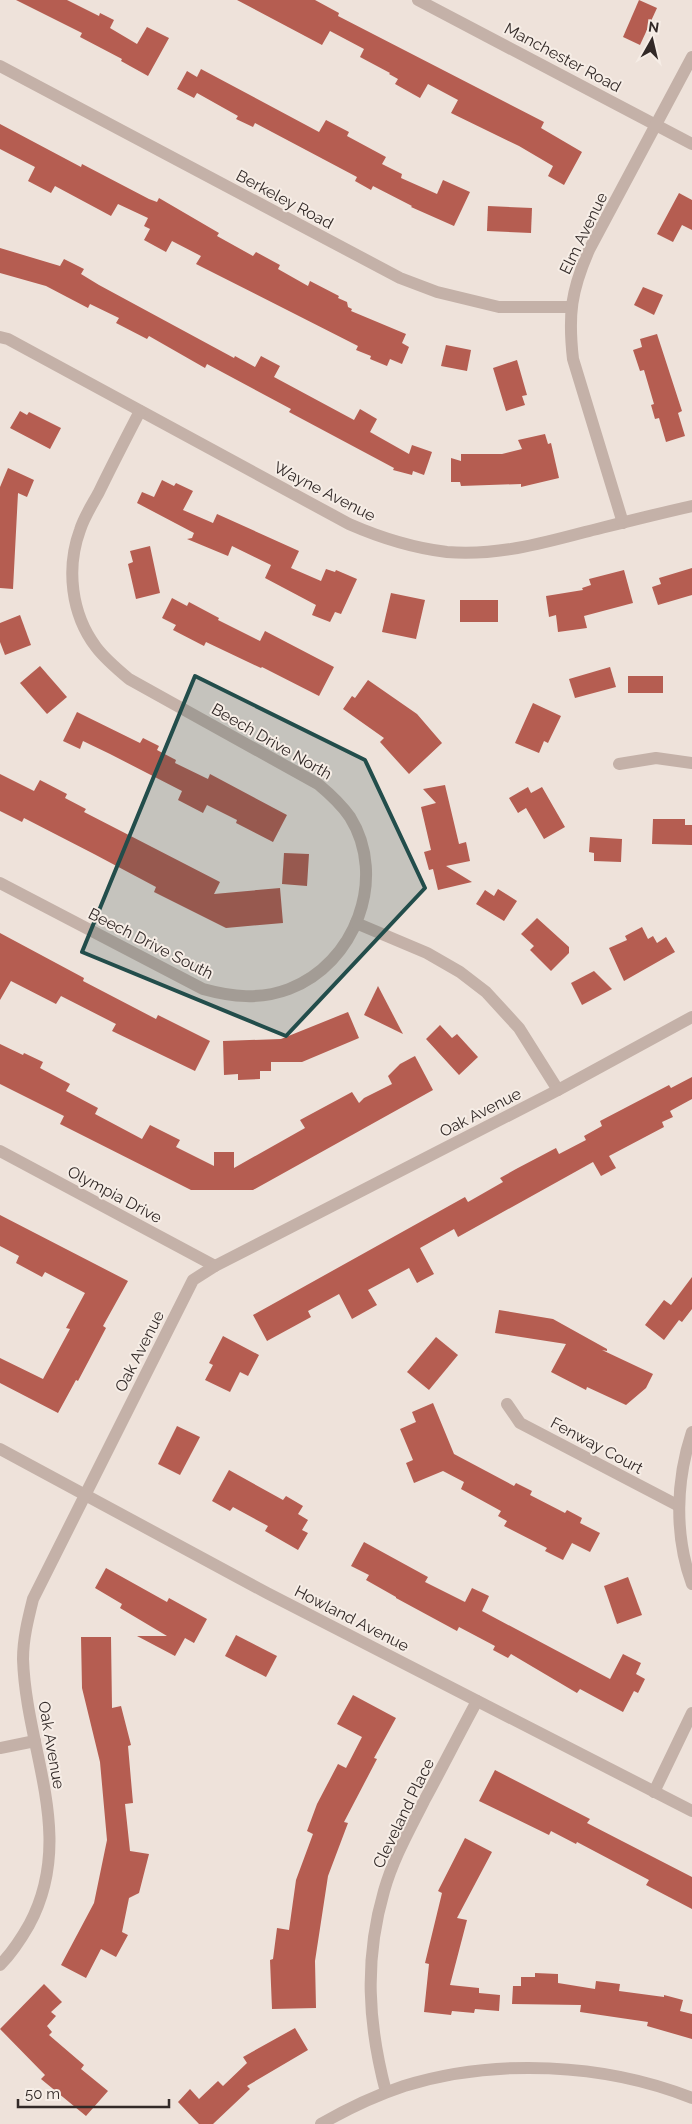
<svg xmlns="http://www.w3.org/2000/svg" width="692" height="2124" viewBox="0 0 692 2124" font-family="Raleway,sans-serif">
<style>
.building{fill:#b55d51}
.lines{fill:none;stroke-linecap:round;stroke-linejoin:round}
.minor{stroke:#c4b1a8;stroke-width:12}
.marked{fill:#224d4b;fill-opacity:0.2;stroke:#224d4b;stroke-width:4;stroke-linejoin:round}
.labels{text-anchor:middle;stroke-width:4;stroke-linejoin:round;paint-order:stroke}
.street-label{font-size:16px;fill:#322927;stroke:#f6ede6}
</style>
<rect width="100%" height="100%" fill="#eee2da"/>
<g class="building">
<polygon points="16,0 67,0 99,16 100,13 114,20 110,28 137,44 147,27 169,38 148,76 121,61 122,59 80,37 82,33"/>
<polygon points="237,0 315,0 339,13 338,16 544,122 541,128 582,152 564,185 548,176 553,166 519,146 451,113 458,100 428,84 420,98 395,84 398,79 389,74 390,73 360,57 364,49 330,31 322,45"/>
<polygon points="639,0 657,8 640,45 623,37"/>
<polygon points="201,69 319,132 326,120 349,132 347,136 386,157 382,164 402,174 401,178 437,194 443,180 470,192 454,226 411,207 412,206 373,186 371,190 355,181 357,177 255,123 253,127 236,119 238,116 197,93 194,98 177,89 187,71 197,77"/>
<polygon points="0,124 81,167 82,164 149,199 157,202 159,198 219,233 217,236 253,256 256,252 280,265 278,269 308,286 310,281 339,296 338,298 347,302 348,307 352,309 351,311 406,334 402,343 409,347 402,364 390,359 387,366 370,359 371,356 356,350 358,346 196,264 201,256 172,241 166,252 144,240 150,229 144,226 148,218 118,204 111,216 55,186 51,193 28,181 35,167 0,149"/>
<polygon points="679,193 692,200 692,230 682,225 673,242 657,234"/>
<polygon points="488,206 532,208 531,233 487,231"/>
<polygon points="0,248 60,266 64,259 84,269 81,274 99,285 234,358 235,356 255,367 261,356 280,366 274,377 354,420 360,409 377,419 370,432 409,454 412,445 432,452 424,475 413,471 412,475 393,470 394,468 289,412 291,409 207,364 205,368 149,336 147,339 116,323 119,318 90,304 88,308 46,286 0,273"/>
<polygon points="643,287 663,295 654,315 634,305"/>
<polygon points="657,334 682,411 678,413 685,436 666,442 659,418 655,419 651,405 654,404 644,370 640,371 633,350 642,347 640,339"/>
<polygon points="446,345 471,350 467,371 441,366"/>
<polygon points="517,360 527,395 522,396 525,405 506,411 493,368"/>
<polygon points="20,411 27,415 29,412 61,428 50,449 10,428"/>
<polygon points="545,434 548,444 551,443 559,478 521,487 521,484 461,486 460,482 451,482 451,458 461,461 461,454 502,454 522,449 518,440"/>
<polygon points="8,468 34,480 27,497 18,493 13,589 0,588 0,487"/>
<polygon points="162,480 174,486 176,483 193,491 183,510 213,523 217,514 299,551 291,568 321,581 326,569 335,572 336,570 357,579 341,614 335,612 330,622 312,615 316,605 265,578 271,565 232,546 228,556 187,539 192,538 194,533 137,503 142,492 154,497"/>
<polygon points="150,546 160,593 136,599 128,564 133,562 130,551"/>
<polygon points="692,568 692,595 658,605 652,587 661,584 659,578"/>
<polygon points="624,570 633,603 584,616 587,628 558,632 556,615 549,617 546,596 583,590 582,588 591,585 589,579"/>
<polygon points="391,593 425,600 416,639 382,632"/>
<polygon points="172,598 187,606 189,602 219,618 218,620 260,641 265,631 334,667 319,696 262,667 261,668 206,642 204,646 173,630 176,625 162,618"/>
<rect x="460" y="600" width="38" height="22"/>
<polygon points="20,615 31,645 5,655 0,642 0,623"/>
<polygon points="40,666 67,697 47,714 20,683"/>
<polygon points="610,667 616,687 575,698 569,679"/>
<rect x="628" y="676" width="35" height="17"/>
<polygon points="368,680 417,714 442,743 409,774 380,742 384,738 343,709 352,696 355,698"/>
<polygon points="533,703 561,716 548,743 544,741 539,753 515,743"/>
<polygon points="77,712 140,743 143,738 159,746 157,750 176,760 175,763 208,779 210,774 287,815 273,842 236,823 237,820 207,805 203,813 178,800 182,791 110,754 83,741 80,749 63,741"/>
<polygon points="0,774 34,791 40,780 67,794 65,798 86,809 84,812 220,882 214,894 280,888 283,923 226,928 154,892 156,887 94,854 24,818 22,822 0,811"/>
<polygon points="445,785 459,844 466,842 470,861 446,866 472,882 438,890 433,869 429,870 424,852 431,850 421,807 436,803 423,789"/>
<polygon points="528,787 531,793 542,787 565,827 544,839 526,808 518,813 509,798"/>
<polygon points="653,819 685,819 685,825 692,825 692,845 652,844"/>
<polygon points="590,837 622,839 621,862 594,861 594,853 589,852"/>
<polygon points="284,853 309,854 307,886 282,884"/>
<polygon points="498,889 517,901 504,921 476,904 485,890 494,896"/>
<polygon points="537,918 569,947 569,953 551,971 530,950 534,946 521,934"/>
<polygon points="642,927 648,939 653,936 657,943 666,937 675,952 624,981 609,948 627,940 625,936"/>
<polygon points="0,933 84,978 83,981 156,1019 158,1015 210,1041 195,1071 112,1031 116,1024 61,996 56,1004 11,981 0,1000"/>
<polygon points="594,971 612,989 582,1005 571,983"/>
<polygon points="378,986 403,1034 364,1015"/>
<polygon points="348,1012 359,1038 302,1062 271,1062 271,1071 260,1071 260,1079 238,1080 238,1074 224,1075 223,1041 281,1039"/>
<polygon points="440,1025 452,1038 457,1034 478,1057 459,1075 426,1039"/>
<polygon points="0,1044 23,1055 24,1053 43,1062 40,1068 70,1084 66,1091 98,1108 95,1114 142,1139 150,1125 180,1140 176,1147 214,1166 214,1152 234,1152 234,1168 305,1128 300,1120 352,1092 359,1103 364,1098 392,1084 388,1076 400,1064 415,1056 433,1090 253,1190 191,1190 60,1124 64,1116 0,1084"/>
<polygon points="692,1077 692,1099 670,1111 673,1117 662,1122 664,1127 609,1156 616,1168 601,1176 593,1162 458,1237 454,1229 420,1248 434,1274 417,1283 409,1268 368,1290 377,1305 352,1319 339,1294 308,1311 311,1317 267,1341 253,1315 465,1197 468,1202 503,1182 500,1178 516,1169 556,1148 559,1154 586,1140 584,1136 602,1126 600,1121 669,1085 671,1088"/>
<polygon points="0,1215 128,1281 103,1326 106,1328 78,1381 76,1380 58,1413 0,1383 0,1358 43,1379 70,1329 66,1328 85,1293 45,1272 42,1277 16,1263 19,1256 0,1246"/>
<polygon points="692,1277 692,1309 682,1322 679,1320 664,1340 645,1325 664,1300 671,1305"/>
<polygon points="499,1310 553,1319 607,1349 607,1351 602,1350 653,1374 646,1388 626,1405 587,1387 586,1390 551,1372 566,1344 495,1333"/>
<polygon points="223,1336 259,1355 248,1376 240,1372 230,1392 205,1380 213,1365 209,1363"/>
<polygon points="436,1337 458,1355 429,1390 407,1372"/>
<polygon points="433,1403 454,1454 514,1486 516,1483 532,1491 530,1495 565,1513 567,1510 582,1518 580,1523 600,1533 590,1552 572,1543 563,1560 545,1551 547,1548 504,1526 507,1521 498,1516 501,1511 461,1489 464,1482 443,1471 414,1483 406,1463 413,1460 400,1429 416,1422 412,1412"/>
<polygon points="177,1426 200,1437 180,1475 158,1464"/>
<polygon points="229,1470 283,1500 286,1496 303,1506 298,1514 308,1520 302,1530 308,1533 298,1550 265,1531 268,1526 233,1507 230,1511 212,1501"/>
<polygon points="364,1542 428,1577 425,1582 465,1602 472,1588 489,1596 482,1611 610,1679 623,1654 641,1663 636,1674 645,1679 638,1693 634,1691 623,1712 580,1689 577,1693 511,1654 508,1658 493,1650 495,1646 459,1627 457,1631 396,1598 396,1597 366,1580 369,1575 351,1566"/>
<polygon points="106,1568 167,1602 169,1598 207,1619 194,1643 185,1638 175,1656 137,1636 167,1636 120,1608 122,1604 95,1588"/>
<polygon points="628,1577 642,1615 617,1624 604,1586"/>
<polygon points="236,1635 277,1656 266,1677 225,1656"/>
<polygon points="81,1637 111,1637 112,1708 121,1706 131,1745 128,1746 133,1803 125,1804 130,1851 149,1854 139,1893 129,1898 122,1932 128,1935 116,1957 101,1949 86,1978 61,1965 94,1903 107,1840 100,1762 82,1688"/>
<polygon points="353,1695 396,1718 374,1758 377,1759 344,1822 348,1823 328,1876 315,1961 316,2008 272,2009 270,1960 273,1959 277,1928 289,1930 296,1880 313,1834 307,1831 317,1804 338,1764 346,1768 362,1737 337,1724"/>
<polygon points="495,1770 590,1819 587,1823 692,1877 692,1909 646,1885 649,1880 577,1842 576,1844 551,1831 549,1835 479,1801"/>
<polygon points="465,1838 492,1852 457,1918 467,1920 450,1985 479,1988 479,1993 500,1995 499,2011 475,2009 474,2013 452,2011 451,2015 424,2012 429,1964 425,1963 442,1893 438,1891"/>
<polygon points="535,1973 558,1974 558,1983 595,1989 596,1981 620,1984 619,1991 664,1997 664,1995 683,2000 680,2011 692,2014 692,2039 647,2026 648,2022 580,2012 581,2005 512,2004 513,1986 521,1986 521,1977 535,1977"/>
<polygon points="44,1984 62,2002 51,2012 56,2016 47,2026 52,2032 49,2035 84,2065 81,2069 108,2091 86,2116 41,2079 45,2075 0,2029"/>
<polygon points="295,2028 308,2050 247,2086 250,2089 213,2124 199,2124 178,2102 190,2089 199,2099 218,2081 223,2086 247,2063 243,2057"/>
</g>
<g class="lines">
<g class="minor">
<polyline points="418,0 692,144"/>
<polyline points="0,66 400,278 437,292 499,307 571,307"/>
<path d="M 0,337 L 8,339 L 349,524 C 381,538 413,548 447,552 C 495,556 540,544 585,532 C 621,523 656,514 692,506"/>
<path d="M 623,523 L 573,359 C 568,315 571,291 589,250 L 692,57"/>
<polyline points="619,764 656,758 692,763"/>
<path d="M 0,883 L 203,989 C 232,997 260,1000 289,989 C 355,964 388,878 350,817 C 341,804 330,794 318,784 L 129,679 C 117,669 105,659 96,647 C 71,614 66,568 80,530 C 84,517 92,505 99,492 C 112,465 126,438 140,411"/>
<polyline points="356,923 427,953 460,972 486,992 519,1028 558,1090"/>
<polyline points="0,1151 215,1266"/>
<polyline points="507,1404 520,1423 679,1506"/>
<path d="M 692,1432 C 676,1480 674,1535 692,1584"/>
<polyline points="0,1449 267,1593 692,1811"/>
<polyline points="0,1748 35,1741"/>
<polyline points="654,1792 692,1713"/>
<path d="M 0,1965 C 12,1953 21,1939 29,1925 C 77,1836 26,1751 23,1659 C 23,1639 28,1619 33,1599 L 193,1280 L 215,1266 L 558,1090 L 692,1017"/>
<path d="M 386,2092 C 368,2024 364,1960 384,1891 C 393,1859 409,1831 424,1801 C 442,1768 459,1734 477,1701"/>
<path d="M 321,2124 C 347,2109 374,2096 404,2086 C 495,2058 604,2063 692,2098"/>
</g>
</g>
<path class="marked" d="M 195,676 L 365,760 L 425,888 L 286,1036 L 82,952 Z"/>
<g class="labels">
<g class="street-label">
<text transform="translate(563 57) rotate(28)" y="6">Manchester Road</text>
<text transform="translate(285 199) rotate(28)" y="6">Berkeley Road</text>
<text transform="translate(583 233) rotate(-64)" y="6">Elm Avenue</text>
<text transform="translate(325 491) rotate(27)" y="6">Wayne Avenue</text>
<text transform="translate(272 741) rotate(30)" y="6">Beech Drive North</text>
<text transform="translate(151 943) rotate(27)" y="6">Beech Drive South</text>
<text transform="translate(480 1112) rotate(-27)" y="6">Oak Avenue</text>
<text transform="translate(115 1194) rotate(28)" y="6">Olympia Drive</text>
<text transform="translate(139 1351) rotate(-63)" y="6">Oak Avenue</text>
<text transform="translate(597 1445) rotate(28)" y="6">Fenway Court</text>
<text transform="translate(352 1618) rotate(27)" y="6">Howland Avenue</text>
<text transform="translate(52 1745) rotate(80)" y="6">Oak Avenue</text>
<text transform="translate(403 1813) rotate(-64)" y="6">Cleveland Place</text>
</g>
</g>
<g transform="translate(652 40) rotate(8)" stroke="#f6ede6" stroke-width="4" paint-order="stroke">
<path d="M0-4L9 19L0 12L-9 19Z" fill="#322927"/>
<text y="-8" font-size="14" font-weight="bold" text-anchor="middle" fill="#322927">N</text>
</g>
<path d="M18 2099v8h151v-8" fill="none" stroke="#322927" stroke-width="2.5"/>
<text x="25" y="2099" font-size="15" fill="#322927" stroke="#f6ede6" stroke-width="4" paint-order="stroke">50 m</text>
</svg>
